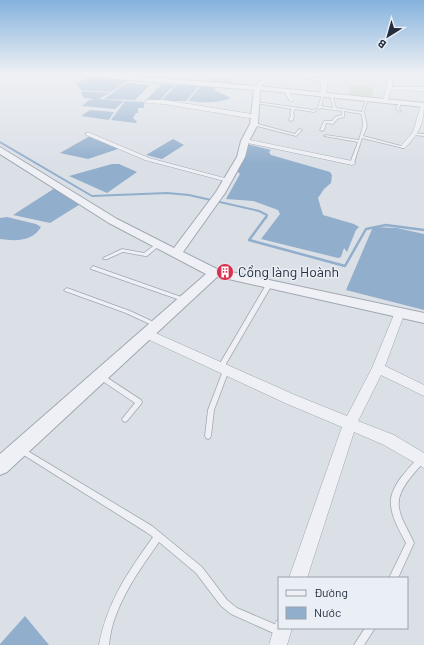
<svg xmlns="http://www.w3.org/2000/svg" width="424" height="645" viewBox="0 0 424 645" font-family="Barlow,sans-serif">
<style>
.green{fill:#c1d2bb}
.water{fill:#91aecc}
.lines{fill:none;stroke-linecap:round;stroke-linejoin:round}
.stream-far1{stroke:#91aecc;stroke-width:2}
.stream{stroke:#91aecc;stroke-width:2.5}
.service-casing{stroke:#a0a7b1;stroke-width:1.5}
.minor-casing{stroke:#a0a7b1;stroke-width:1}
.tertiary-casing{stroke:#a0a7b1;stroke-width:2}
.service{fill:#eef0f5;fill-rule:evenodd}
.minor{fill:#eef0f5;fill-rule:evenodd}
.tertiary{fill:#eef0f5;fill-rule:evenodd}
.labels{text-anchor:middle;stroke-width:3;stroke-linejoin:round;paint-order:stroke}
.poi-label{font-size:14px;fill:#232e3e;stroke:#eaeff5;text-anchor:start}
</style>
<rect width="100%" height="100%" fill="#dbe0e7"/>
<g class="green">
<polygon points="211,76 234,78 230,84 206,82"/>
<polygon points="350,85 373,87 373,97 348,95"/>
</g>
<g class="water">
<polygon points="90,77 130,80 111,92 80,90 76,83"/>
<polygon points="127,83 150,85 135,100 104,99"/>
<polygon points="178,83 201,84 186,101 161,101"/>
<polygon points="162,84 174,85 159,101 145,101"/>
<path d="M 202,85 L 215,87 L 214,90 L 231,98 C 218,103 204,103 190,101 L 189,100 Z"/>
<polygon points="83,91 110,93 99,99 124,101 115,109 82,106 89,100 95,99 84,98 81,93"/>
<polygon points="125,101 144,102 144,108 138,108 138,113 134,113 136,113 133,118 137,122 136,123 111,120"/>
<polygon points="90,110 114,112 109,120 81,116"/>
<polygon points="88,137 92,137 118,148 118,149 88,159 60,153"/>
<polygon points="173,139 184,145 162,159 146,155"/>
<polygon points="247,144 271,150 269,152 271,155 330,172 332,175 331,183 324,189 318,198 323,215 354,224 359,227 356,230 347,252 344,248 341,257 338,258 261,239 280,214 278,210 253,201 226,199 240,174 237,171"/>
<polygon points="112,164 119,164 137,172 107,193 69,176"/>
<polygon points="55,188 82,203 50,223 13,215"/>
<path d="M 7,217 L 36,224 L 41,227 C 32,242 15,241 0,239 L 0,218 Z"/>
<polygon points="373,227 397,228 424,234 424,310 346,290"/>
<polygon points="25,616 49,645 0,645 0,644"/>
</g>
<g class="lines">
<polyline class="stream-far1" points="0,142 92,196 167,193 189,195 259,211 267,215 266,218"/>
<polyline class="stream" points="266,217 249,240 345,266 366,229 386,225 424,230"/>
<g class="service-casing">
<g id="service">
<polygon points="294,74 325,80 326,81 325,82 293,76"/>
<polygon points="347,74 349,74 349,84 348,85 347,84"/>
<polygon points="363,74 365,74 365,80 363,79"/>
<polygon points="409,74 411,74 412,78 410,78"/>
<polygon points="323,93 324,94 321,106 333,108 330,95 331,94 332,95 336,108 362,112 366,99 368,98 364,112 367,126 363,136 405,147 403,148 362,138 354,163 351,164 350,163 358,142 324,136 326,135 359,140 363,126 362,114 344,111 344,117 337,119 333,124 326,123 324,130 322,131 320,130 324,121 332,121 335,117 342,115 342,111 320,108 314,112 295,109 293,113 294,115 293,120 291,121 289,120 291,115 290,113 292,109 256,103 257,102 314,110 318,108 322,94"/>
<polygon points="400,102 401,103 399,109 401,111 400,112 396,109 399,103"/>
<polygon points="254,123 295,134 299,129 302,130 296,136 253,125 252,124"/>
<polygon points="413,133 424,134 424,136 414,135 413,135"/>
<polygon points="156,244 158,244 160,245 147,256 145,256 123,252 107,259 103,259 103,258 122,249 144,253"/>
<polygon points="93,266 187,299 188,300 187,301 183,301 91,269 91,268"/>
<polygon points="270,281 273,283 223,369 219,369 218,367 219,365 267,283"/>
<polygon points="67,288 130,311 158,324 159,325 158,326 154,326 126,313 65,291 64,290"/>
<polygon points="224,368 228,368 229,370 214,410 211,436 210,438 208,439 206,438 205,436 208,410"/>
<polygon points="100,373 141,400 142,402 141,404 127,421 125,422 123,421 122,419 135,403 98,378 97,376 98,374"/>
<path d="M 21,447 L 152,526 L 202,567 L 227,600 L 237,608 L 279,626 L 279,628 L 283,628 L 285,631 L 283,634 L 280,636 L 231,614 L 221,606 L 196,573 L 159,542 C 143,565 126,588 116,615 C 112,625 110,635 109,645 L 99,645 C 107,602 128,572 153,537 L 146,532 L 19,452 L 17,450 L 19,448 Z"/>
<path d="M 422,456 L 424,456 C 424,464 420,466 415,472 C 410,478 404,485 401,493 C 393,510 408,528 414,543 L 398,578 L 389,578 L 406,543 C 399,530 389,513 391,498 C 394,482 409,468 419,457 Z"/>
<polygon points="365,628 375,628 364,645 354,645"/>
</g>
</g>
<g class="minor-casing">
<g id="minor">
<polygon points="267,74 272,74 259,89 255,89 255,87"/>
<polygon points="326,74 331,74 327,83 326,94 323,96 320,94 321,83"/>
<polygon points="388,74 392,74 392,87 424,87 424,91 391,90 387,102 382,103 387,86"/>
<polygon points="283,89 287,89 294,101 290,101"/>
<polygon points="147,100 164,100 258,115 249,118 164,104 145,103"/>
<path d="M 424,103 C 424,124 419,133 405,148 L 401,148 L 401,146 L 413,132 L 421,105 Z"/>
<polygon points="86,133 90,133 149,158 232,180 228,182 145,160 86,135"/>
<polygon points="245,139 352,161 356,163 352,165 243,142 243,140"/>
<polygon points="400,308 405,312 385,366 424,385 424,396 381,375 358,421 394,435 424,453 424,468 384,445 354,432 307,578 289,578 342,427 285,403 143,337 141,334 143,331 151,331 295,395 347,416 372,368 395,312"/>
<polygon points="279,620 279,628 292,628 287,645 269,645 276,621"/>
</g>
</g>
<g class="tertiary-casing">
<polygon id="tertiary" points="79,74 108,74 257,86 424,103 424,107 260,90 258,124 249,141 245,157 225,193 183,252 217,269 424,313 424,323 224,278 217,277 7,472 0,475 0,454 206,274 109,223 0,154 0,147 117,219 174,248 216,192 237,157 241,141 250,124 254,90 82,76"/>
</g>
<use href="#service" class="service"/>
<use href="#minor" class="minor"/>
<use href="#tertiary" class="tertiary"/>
</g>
<linearGradient id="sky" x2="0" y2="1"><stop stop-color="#85b2dd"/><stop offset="0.45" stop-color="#eff1f4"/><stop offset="1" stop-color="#eff1f4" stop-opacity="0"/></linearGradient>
<rect width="424" height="164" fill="url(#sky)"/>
<defs>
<g id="building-disc" transform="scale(0.9)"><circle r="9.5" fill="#db304d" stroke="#eaeff5"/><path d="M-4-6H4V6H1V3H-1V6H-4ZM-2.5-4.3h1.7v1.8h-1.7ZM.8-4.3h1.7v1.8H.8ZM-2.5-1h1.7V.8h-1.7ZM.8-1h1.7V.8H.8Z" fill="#fff"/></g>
</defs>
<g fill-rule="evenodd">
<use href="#building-disc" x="225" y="272"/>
</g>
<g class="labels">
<g class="poi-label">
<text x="238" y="277">Cổng làng Hoành</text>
</g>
</g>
<rect x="278" y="577" width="130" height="52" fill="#eaeff5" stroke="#9aa2ac"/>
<rect x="286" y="590" width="20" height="6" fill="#eef0f5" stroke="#9aa2ac"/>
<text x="314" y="597" font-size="12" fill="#232e3e">Đường</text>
<rect x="286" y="607" width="20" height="12" fill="#91aecc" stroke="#9aa2ac"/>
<text x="314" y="617" font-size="12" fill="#232e3e">Nước</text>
<g transform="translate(388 36) rotate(217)" stroke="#eaeff5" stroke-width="3" paint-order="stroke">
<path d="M0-3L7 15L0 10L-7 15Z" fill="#232e3e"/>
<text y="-6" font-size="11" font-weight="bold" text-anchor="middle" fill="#232e3e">B</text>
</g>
</svg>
